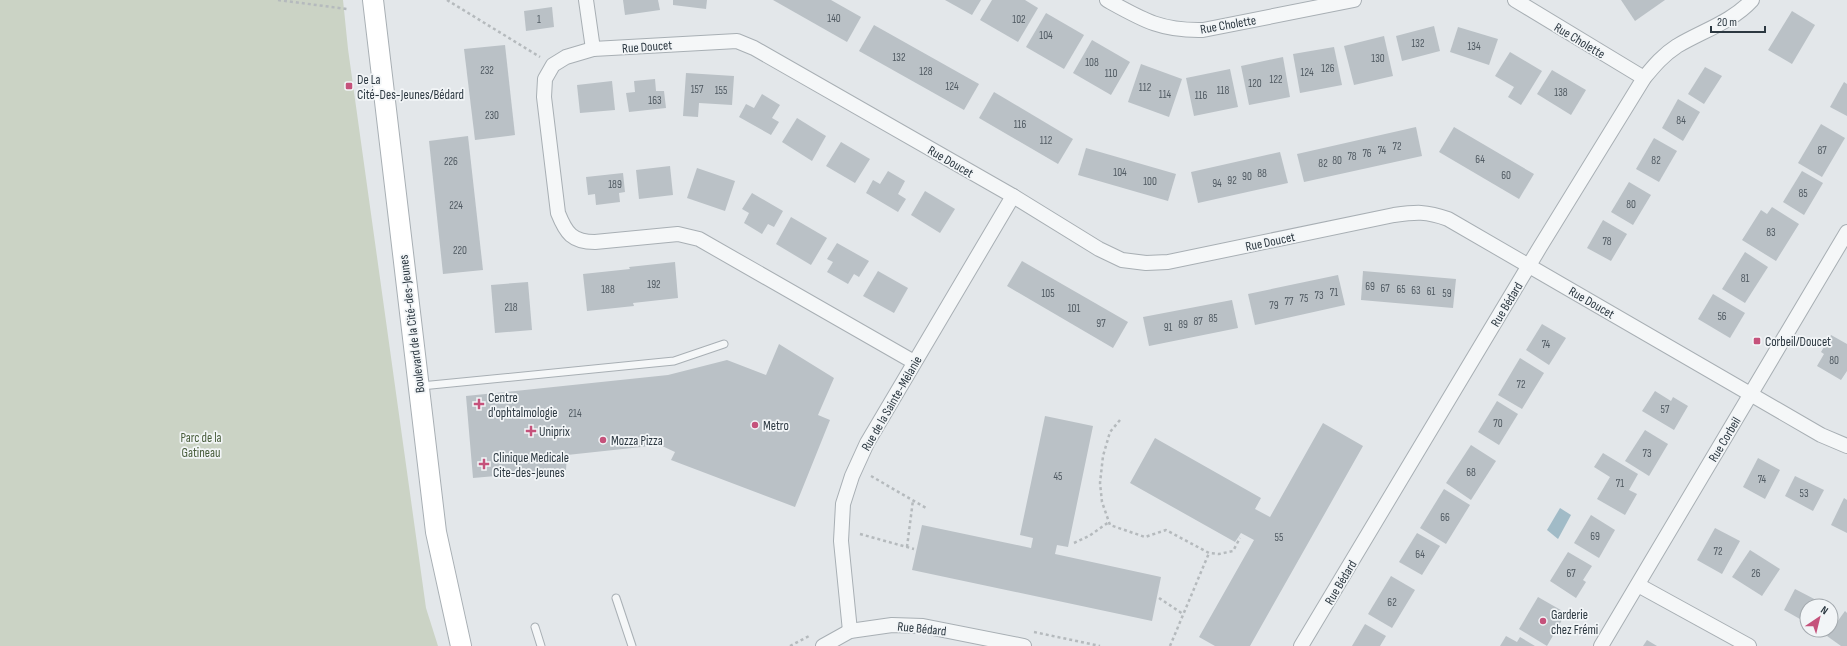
<svg xmlns="http://www.w3.org/2000/svg" width="1847" height="646" viewBox="0 0 1847 646" font-family="'Sofia Sans Condensed',sans-serif">
<style>
.green{fill:#cbd3c5}
.water{fill:#a1bbc7}
.building{fill:#bac1c6}
.lines{fill:none;stroke-linecap:round;stroke-linejoin:round}
.lane-casing{stroke:#a8afb4;stroke-width:9}
.street-casing{stroke:#a8afb4;stroke-width:16}
.secondary-casing{stroke:#a8afb4;stroke-width:22}
.path{stroke:#b5babd;stroke-width:2.5;stroke-dasharray:3 3;stroke-linecap:butt}
.lane{stroke:#f5f7f8;stroke-width:7}
.street{stroke:#f5f7f8;stroke-width:14}
.secondary{stroke:#fff;stroke-width:20}
.poi-dot{fill:#c5527b;stroke:#f2f5f7;stroke-width:1.5}
.labels{text-anchor:middle;stroke-width:3.5;stroke-linejoin:round;paint-order:stroke}
.number-label{font-size:11px;fill:#505a62}
.street-label{font-size:13px;fill:#2c3841;stroke:#f2f5f7}
.poi-label{font-size:13px;fill:#2c3841;stroke:#f2f5f7;text-anchor:start}
.park-label{font-size:13px;fill:#475c3a;stroke:#f2f5f7}
</style>
<rect width="100%" height="100%" fill="#e3e7ea"/>
<polygon class="green" points="0,0 343,0 348,49 426,608 438,646 0,646"/>
<polygon class="water" points="1560,508 1571,515 1558,539 1547,530"/>
<g class="building">
<polygon points="623,0 658,0 660,10 625,15"/>
<polygon points="673,0 707,0 706,9 673,5"/>
<polygon points="773,0 831,0 861,17 847,42"/>
<polygon points="945,0 981,0 972,15"/>
<polygon points="992,0 1025,0 1038,8 1018,42 980,20"/>
<polygon points="1621,0 1665,0 1635,21"/>
<polygon points="552,7 554,27 526,31 524,11"/>
<polygon points="1792,11 1815,25 1792,64 1768,50"/>
<polygon points="1046,13 1084,35 1064,69 1026,47"/>
<polygon points="874,25 979,84 964,110 859,51"/>
<polygon points="1434,26 1440,51 1402,61 1396,36"/>
<polygon points="1458,27 1498,39 1489,65 1450,52"/>
<polygon points="1384,36 1393,76 1354,85 1344,46"/>
<polygon points="1092,40 1130,62 1111,95 1073,73"/>
<polygon points="505,45 515,135 475,140 464,49"/>
<polygon points="1334,47 1342,85 1300,93 1293,54"/>
<polygon points="1510,52 1542,71 1521,105 1508,97 1514,87 1495,76"/>
<polygon points="1283,57 1290,97 1249,105 1241,66"/>
<polygon points="1141,64 1182,79 1169,117 1128,102"/>
<polygon points="1705,67 1722,76 1704,104 1688,94"/>
<polygon points="1230,69 1238,107 1194,116 1186,78"/>
<polygon points="1552,70 1586,90 1571,115 1537,94"/>
<polygon points="686,73 734,76 732,105 699,103 698,117 683,116"/>
<polygon points="655,79 656,91 664,91 666,108 629,112 626,93 635,92 634,81"/>
<polygon points="612,81 615,110 580,113 577,85"/>
<polygon points="1844,82 1847,84 1847,116 1830,107"/>
<polygon points="994,92 1073,139 1058,164 979,118"/>
<polygon points="762,94 780,105 772,118 779,122 771,135 739,117 746,104 754,108"/>
<polygon points="1678,99 1700,112 1683,141 1662,128"/>
<polygon points="797,118 826,136 812,161 782,142"/>
<polygon points="1821,124 1845,138 1822,177 1798,163"/>
<polygon points="1416,127 1422,156 1304,182 1297,154"/>
<polygon points="1454,127 1534,174 1519,199 1439,152"/>
<polygon points="468,136 483,270 443,274 429,141"/>
<polygon points="1654,138 1677,151 1659,182 1636,169"/>
<polygon points="841,142 870,159 855,183 826,166"/>
<polygon points="1086,148 1176,174 1168,201 1078,175"/>
<polygon points="1280,152 1288,183 1198,203 1191,172"/>
<polygon points="670,166 673,195 639,199 636,170"/>
<polygon points="697,168 735,181 725,211 687,198"/>
<polygon points="888,171 905,181 898,194 906,199 898,212 866,193 873,180 880,184"/>
<polygon points="1802,171 1823,183 1804,215 1783,202"/>
<polygon points="623,173 625,192 619,193 620,202 596,205 595,194 588,195 586,177"/>
<polygon points="1629,182 1651,195 1633,225 1611,212"/>
<polygon points="925,191 955,209 940,233 911,215"/>
<polygon points="752,193 783,211 774,227 768,224 762,234 744,223 749,213 742,209"/>
<polygon points="1772,207 1799,224 1776,261 1742,240 1761,210 1767,214"/>
<polygon points="791,217 827,238 811,265 776,244"/>
<polygon points="1603,220 1627,234 1611,261 1587,248"/>
<polygon points="837,243 869,261 859,277 854,274 848,284 827,272 833,262 827,259"/>
<polygon points="1745,252 1768,267 1745,303 1722,289"/>
<polygon points="1022,261 1128,322 1113,348 1007,286"/>
<polygon points="675,262 678,298 633,303 634,306 587,311 583,274 630,269 629,267"/>
<polygon points="878,271 908,288 894,313 863,296"/>
<polygon points="1363,271 1456,279 1453,308 1361,300"/>
<polygon points="1338,275 1345,305 1255,325 1248,294"/>
<polygon points="528,282 532,330 495,333 491,285"/>
<polygon points="1713,294 1745,313 1730,338 1698,319"/>
<polygon points="1232,300 1238,328 1149,346 1143,317"/>
<polygon points="1542,324 1566,338 1549,365 1526,350"/>
<polygon points="1831,335 1847,344 1847,371 1841,380 1817,366 1824,354 1821,352"/>
<polygon points="779,344 834,378 818,415 830,420 795,507 671,460 675,452 660,445 567,455 566,470 473,478 466,396 668,375 727,360 766,375"/>
<polygon points="1520,358 1544,373 1522,409 1498,395"/>
<polygon points="1655,391 1671,401 1673,397 1688,406 1674,430 1642,411"/>
<polygon points="1497,401 1518,414 1499,445 1478,432"/>
<polygon points="1045,416 1093,426 1068,547 1057,545 1055,554 1161,577 1152,621 912,570 922,525 1031,548 1033,538 1020,535"/>
<polygon points="1323,423 1363,446 1250,646 1215,646 1199,637 1254,540 1241,533 1235,542 1130,483 1155,438 1261,498 1255,509 1270,517"/>
<polygon points="1645,430 1668,444 1649,476 1625,461"/>
<polygon points="1471,445 1496,461 1471,500 1446,483"/>
<polygon points="1603,453 1638,474 1629,490 1637,494 1625,515 1597,499 1610,477 1594,467"/>
<polygon points="1758,458 1780,470 1765,499 1743,487"/>
<polygon points="1795,476 1824,490 1813,511 1785,496"/>
<polygon points="1444,489 1470,505 1446,544 1420,528"/>
<polygon points="1844,498 1847,500 1847,533 1831,525"/>
<polygon points="1591,515 1615,530 1599,558 1574,543"/>
<polygon points="1715,528 1740,541 1722,574 1697,560"/>
<polygon points="1417,533 1440,546 1422,575 1399,562"/>
<polygon points="1750,550 1780,569 1762,596 1732,577"/>
<polygon points="1568,552 1592,566 1583,580 1586,582 1576,598 1550,581"/>
<polygon points="1391,576 1415,590 1392,628 1368,614"/>
<polygon points="1795,589 1822,603 1820,606 1807,606 1807,623 1784,610"/>
<polygon points="1538,597 1566,613 1547,646 1519,629"/>
<polygon points="1845,611 1847,613 1847,646 1841,646 1827,636"/>
<polygon points="1365,624 1386,636 1380,646 1352,646"/>
<polygon points="1506,636 1517,642 1520,637 1535,646 1500,646"/>
<polygon points="1647,640 1657,646 1643,646"/>
</g>
<g class="lines">
<g class="lane-casing">
<g id="lane">
<polyline points="421,386 674,361 724,344"/>
<polyline points="616,598 632,646"/>
<polyline points="535,627 541,646"/>
</g>
</g>
<g class="street-casing">
<g id="street">
<polyline points="586,0 593,49"/>
<path d="M 1107,0 C 1143,20 1161,31 1203,30 L 1354,0"/>
<polyline points="1515,0 1644,78"/>
<path d="M 914,362 L 699,239 L 678,234 L 595,242 C 572,242 566,233 558,213 L 544,97 L 545,79 L 553,65 L 566,57 L 593,49 L 737,41 L 754,48 L 1013,196 L 1099,249 L 1122,260 L 1146,263 L 1168,262 L 1394,215 C 1416,212 1426,211 1448,219 L 1821,435 L 1847,446"/>
<polyline points="1638,585 1749,646"/>
<polyline points="850,631 841,541 843,504 852,476 867,443 1013,196"/>
<polyline points="823,646 850,631 892,625 923,626 1024,646"/>
<path d="M 1301,646 L 1540,247 L 1644,78 C 1654,66 1663,55 1677,46 C 1702,31 1732,22 1752,0"/>
<polyline points="1601,646 1847,232"/>
</g>
</g>
<g class="secondary-casing">
<polyline id="secondary" points="373,0 436,532 461,646"/>
</g>
<g class="path">
<polyline points="278,0 347,9"/>
<polyline points="447,0 540,57"/>
<polyline points="1120,420 1110,432 1103,456 1100,483 1102,502 1110,525 1145,537 1166,530 1209,553 1219,554 1233,551 1240,538"/>
<polyline points="871,476 926,508"/>
<polyline points="860,534 914,549"/>
<polyline points="1074,543 1089,536 1109,522"/>
<polyline points="907,547 913,500"/>
<polyline points="1159,598 1183,614"/>
<polyline points="1034,632 1100,646"/>
<polyline points="790,646 811,635"/>
<polyline points="1170,646 1209,553"/>
</g>
<use href="#lane" class="lane"/>
<use href="#street" class="street"/>
<use href="#secondary" class="secondary"/>
</g>
<g class="poi-dot">
<rect x="345" y="82" width="8" height="8" rx="2"/>
<rect x="1753" y="337" width="8" height="8" rx="2"/>
<path d="M477 398h4v4h4v4h-4v4h-4v-4h-4v-4h4z"/>
<circle cx="755" cy="425" r="4"/>
<path d="M529 425h4v4h4v4h-4v4h-4v-4h-4v-4h4z"/>
<circle cx="603" cy="440" r="4"/>
<path d="M482 458h4v4h4v4h-4v4h-4v-4h-4v-4h4z"/>
<circle cx="1543" cy="621" r="4"/>
</g>
<g class="labels">
<g class="number-label">
<text x="834" y="22">140</text>
<text x="539" y="23">1</text>
<text x="1019" y="23">102</text>
<text x="1046" y="39">104</text>
<text x="1418" y="47">132</text>
<text x="1474" y="50">134</text>
<text x="899" y="61">132</text>
<text x="1378" y="62">130</text>
<text x="1092" y="66">108</text>
<text x="1328" y="72">126</text>
<text x="487" y="74">232</text>
<text x="926" y="75">128</text>
<text x="1307" y="76">124</text>
<text x="1111" y="77">110</text>
<text x="1276" y="83">122</text>
<text x="1255" y="87">120</text>
<text x="952" y="90">124</text>
<text x="1145" y="91">112</text>
<text x="697" y="93">157</text>
<text x="721" y="94">155</text>
<text x="1223" y="94">118</text>
<text x="1561" y="96">138</text>
<text x="1165" y="98">114</text>
<text x="1201" y="99">116</text>
<text x="655" y="104">163</text>
<text x="492" y="119">230</text>
<text x="1681" y="124">84</text>
<text x="1020" y="128">116</text>
<text x="1046" y="144">112</text>
<text x="1397" y="150">72</text>
<text x="1382" y="154">74</text>
<text x="1822" y="154">87</text>
<text x="1367" y="157">76</text>
<text x="1352" y="160">78</text>
<text x="1480" y="163">64</text>
<text x="1337" y="164">80</text>
<text x="1656" y="164">82</text>
<text x="451" y="165">226</text>
<text x="1323" y="167">82</text>
<text x="1120" y="176">104</text>
<text x="1262" y="177">88</text>
<text x="1506" y="179">60</text>
<text x="1247" y="180">90</text>
<text x="1232" y="184">92</text>
<text x="1150" y="185">100</text>
<text x="1217" y="187">94</text>
<text x="615" y="188">189</text>
<text x="1803" y="197">85</text>
<text x="1631" y="208">80</text>
<text x="456" y="209">224</text>
<text x="1771" y="236">83</text>
<text x="1607" y="245">78</text>
<text x="460" y="254">220</text>
<text x="1745" y="282">81</text>
<text x="654" y="288">192</text>
<text x="1370" y="290">69</text>
<text x="1385" y="292">67</text>
<text x="608" y="293">188</text>
<text x="1401" y="293">65</text>
<text x="1416" y="294">63</text>
<text x="1431" y="295">61</text>
<text x="1334" y="296">71</text>
<text x="1048" y="297">105</text>
<text x="1447" y="297">59</text>
<text x="1319" y="299">73</text>
<text x="1304" y="302">75</text>
<text x="1289" y="305">77</text>
<text x="1274" y="309">79</text>
<text x="511" y="311">218</text>
<text x="1074" y="312">101</text>
<text x="1722" y="320">56</text>
<text x="1213" y="322">85</text>
<text x="1198" y="325">87</text>
<text x="1101" y="327">97</text>
<text x="1183" y="328">89</text>
<text x="1168" y="331">91</text>
<text x="1546" y="348">74</text>
<text x="1834" y="364">80</text>
<text x="1521" y="388">72</text>
<text x="1665" y="413">57</text>
<text x="575" y="417">214</text>
<text x="1498" y="427">70</text>
<text x="1647" y="457">73</text>
<text x="1471" y="476">68</text>
<text x="1058" y="480">45</text>
<text x="1762" y="483">74</text>
<text x="1620" y="487">71</text>
<text x="1804" y="497">53</text>
<text x="1445" y="521">66</text>
<text x="1595" y="540">69</text>
<text x="1279" y="541">55</text>
<text x="1718" y="555">72</text>
<text x="1420" y="558">64</text>
<text x="1571" y="577">67</text>
<text x="1756" y="577">26</text>
<text x="1392" y="606">62</text>
</g>
<g class="street-label">
<text transform="translate(1228 24) rotate(-10)" y="5">Rue Cholette</text>
<text transform="translate(1580 40) rotate(31)" y="5">Rue Cholette</text>
<text transform="translate(647 46) rotate(-4)" y="5">Rue Doucet</text>
<text transform="translate(951 161) rotate(30)" y="5">Rue Doucet</text>
<text transform="translate(1270 241) rotate(-12)" y="5">Rue Doucet</text>
<text transform="translate(1592 302) rotate(30)" y="5">Rue Doucet</text>
<text transform="translate(1506 304) rotate(-59)" y="5">Rue Bédard</text>
<text transform="translate(411 324) rotate(-97)" y="5">Boulevard de la Cité-des-Jeunes</text>
<text transform="translate(891 403) rotate(-60)" y="5">Rue de la Sainte-Mélanie</text>
<text transform="translate(1724 439) rotate(-59)" y="5">Rue Corbeil</text>
<text transform="translate(1340 582) rotate(-59)" y="5">Rue Bédard</text>
<text transform="translate(922 628) rotate(6)" y="5">Rue Bédard</text>
</g>
<g class="poi-label">
<text x="357" y="84">De La<tspan x="357" dy="15">Cité-Des-Jeunes/Bédard</tspan></text>
<text x="1765" y="346">Corbeil/Doucet</text>
<text x="488" y="402">Centre<tspan x="488" dy="15">d'ophtalmologie</tspan></text>
<text x="763" y="430">Metro</text>
<text x="539" y="436">Uniprix</text>
<text x="611" y="445">Mozza Pizza</text>
<text x="493" y="462">Clinique Medicale<tspan x="493" dy="15">Cite-des-Jeunes</tspan></text>
<text x="1551" y="619">Garderie<tspan x="1551" dy="15">chez Frémi</tspan></text>
</g>
<g class="park-label">
<text x="201" y="442">Parc de la<tspan x="201" dy="15">Gatineau</tspan></text>
</g>
</g>
<g transform="translate(1819 618) rotate(35)"><circle r="19" fill="#f2f5f7" stroke="#a3a9ae"/>
<path d="M0-3L7 15L0 10L-7 15Z" fill="#c5527b"/>
<text y="-6" font-size="11" font-weight="bold" text-anchor="middle" fill="#2c3841">N</text>
</g>
<path d="M1711 26v6h54v-6" fill="none" stroke="#2c3841" stroke-width="2"/>
<text x="1717" y="26" font-size="12" fill="#2c3841" stroke="#f2f5f7" stroke-width="3" paint-order="stroke">20 m</text>
</svg>
